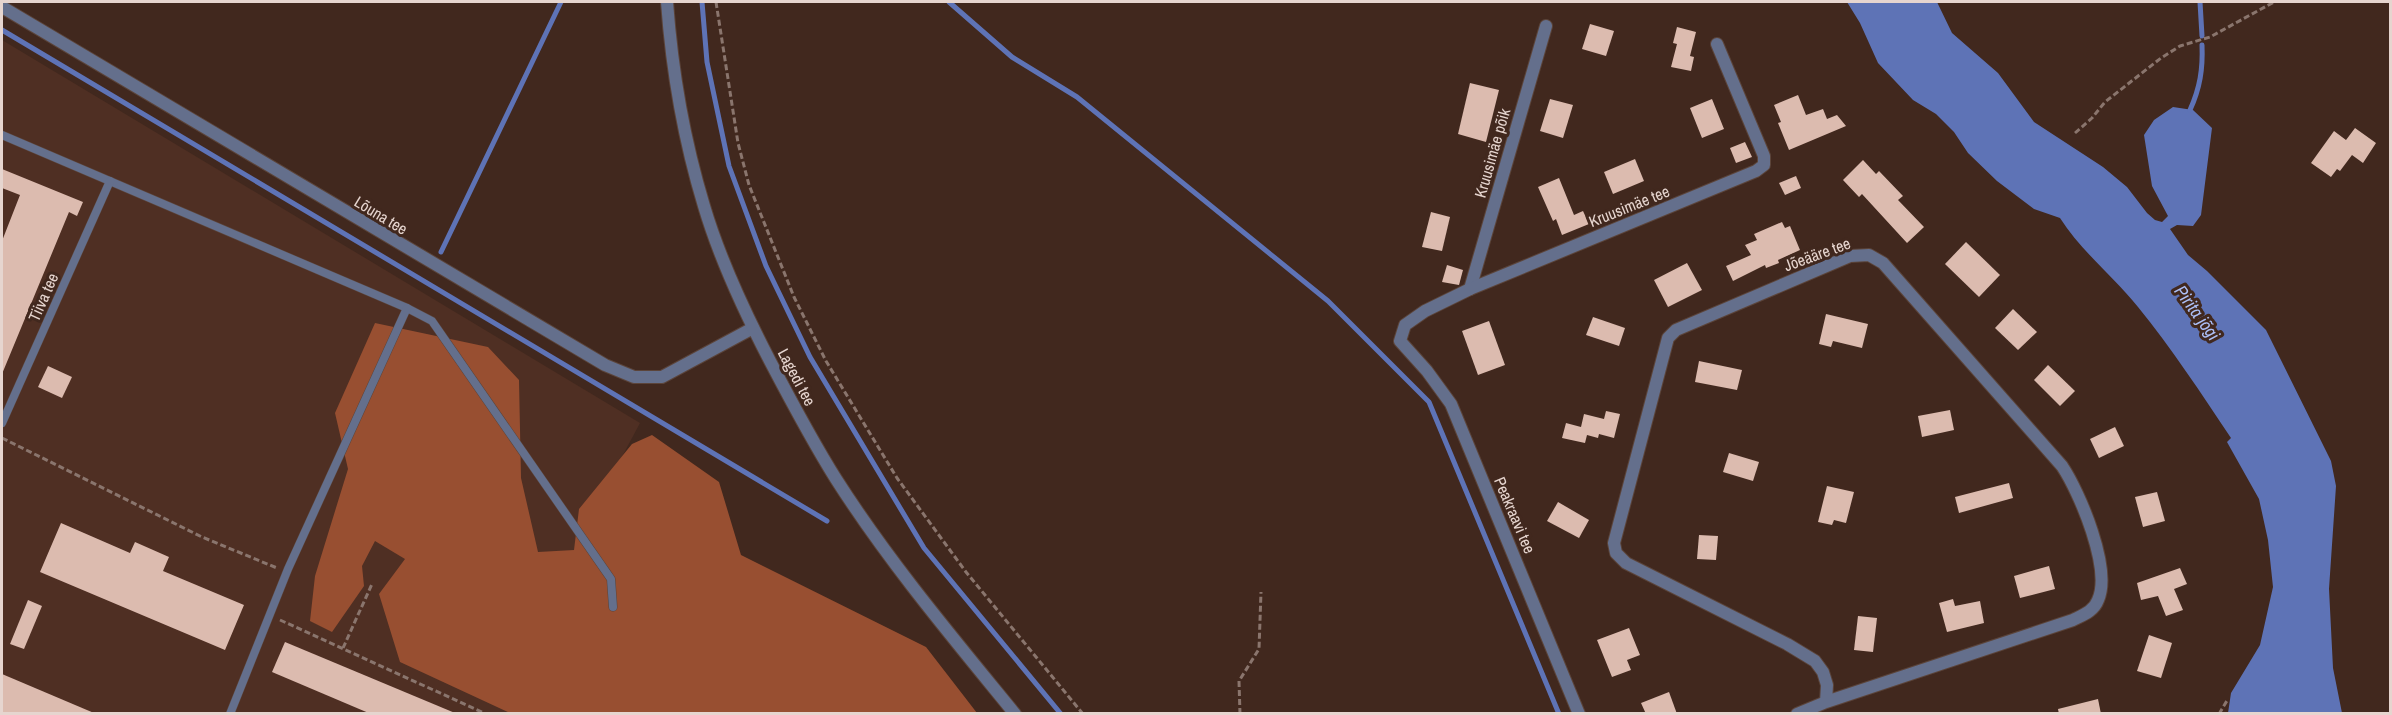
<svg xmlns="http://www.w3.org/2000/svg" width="2392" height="715" viewBox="0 0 2392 715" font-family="'Archivo Narrow',sans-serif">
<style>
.built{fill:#4f2f23}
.forest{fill:#984f31}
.water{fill:#5e73b6}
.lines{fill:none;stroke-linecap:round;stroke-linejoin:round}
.stream{stroke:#5e73b6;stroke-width:5}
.building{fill:#dcbbaf}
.service-casing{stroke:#5b443a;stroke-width:9}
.minor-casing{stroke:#5b443a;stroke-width:14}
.tertiary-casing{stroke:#5b443a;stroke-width:14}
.path{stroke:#8a756d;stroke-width:3;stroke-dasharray:6 3;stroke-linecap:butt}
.service{stroke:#646f8c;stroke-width:8}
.minor{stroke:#646f8c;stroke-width:12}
.tertiary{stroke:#646f8c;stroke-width:12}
.labels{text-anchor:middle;stroke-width:6;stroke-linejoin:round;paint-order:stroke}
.street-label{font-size:16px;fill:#e6d5cf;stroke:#41281e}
.water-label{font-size:18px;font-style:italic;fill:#acbff7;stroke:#41281e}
</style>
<rect width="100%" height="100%" fill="#41281e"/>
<polygon class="built" points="2,40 640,423 586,524 577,713 2,713"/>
<polygon class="forest" points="375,323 488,347 519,380 521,478 538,552 574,550 579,509 632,444 652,435 719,482 741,555 926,647 977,713 510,713 400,662 379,594 405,559 375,541 362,566 364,586 332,632 310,621 315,576 348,469 335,413"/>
<path class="water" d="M 1847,2 L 1937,2 L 1952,33 L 1998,73 L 2034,122 L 2103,167 L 2127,187 L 2147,213 L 2155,220 L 2162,222 L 2168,216 L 2152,186 L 2144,135 L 2154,120 L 2173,107 L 2193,110 L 2212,128 L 2201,215 L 2193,226 L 2177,225 L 2170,229 L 2188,255 L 2207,271 L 2266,330 L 2331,461 L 2336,486 L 2329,589 L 2333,668 L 2342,713 L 2228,713 L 2231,693 L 2260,645 L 2273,587 L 2268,540 L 2259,499 L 2227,442 L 2231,438 C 2201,393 2172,349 2138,307 C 2113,276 2081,251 2060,218 L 2034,209 L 1997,181 L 1968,153 L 1954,132 L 1936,114 L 1913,100 L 1878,63 L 1860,23 Z"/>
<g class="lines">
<g class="stream">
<polyline points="702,2 707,62 729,166 766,266 810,357 924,548 1061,714"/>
<polyline points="949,2 1012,57 1077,97 1328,301 1429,402 1559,714"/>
<polyline points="2200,2 2202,36"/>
<polyline points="2,30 827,521"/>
<path d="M 2190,110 C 2200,88 2203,69 2202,45"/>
<polyline points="441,252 561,2"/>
</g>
</g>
<g class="building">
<polygon points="1590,24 1614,31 1606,56 1582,49"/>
<polygon points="1677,27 1696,32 1690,56 1694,57 1691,71 1671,67 1677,44 1673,43"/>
<polygon points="1470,83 1499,90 1486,142 1458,134"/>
<polygon points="1798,95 1806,115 1823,109 1827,119 1837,115 1846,126 1789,150 1778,123 1781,122 1774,105"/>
<polygon points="1550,99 1573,105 1563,138 1540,131"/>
<polygon points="1712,99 1724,129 1702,138 1690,108"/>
<polygon points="2355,128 2376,143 2363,163 2352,155 2340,171 2337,169 2331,177 2311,163 2334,131 2346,140"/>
<polygon points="1745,142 1752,157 1736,163 1730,148"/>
<polygon points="1635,159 1644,181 1613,194 1604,172"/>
<polygon points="1863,160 1876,174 1879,171 1903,196 1898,200 1924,227 1907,243 1862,194 1859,197 1843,180"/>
<polygon points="2,169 83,202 77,216 69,212 2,374 2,241 20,195 2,188"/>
<polygon points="1796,176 1801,188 1785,195 1779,183"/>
<polygon points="1559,178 1574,215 1583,211 1589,224 1562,235 1556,219 1553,221 1538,187"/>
<polygon points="1431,212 1450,217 1442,251 1422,247"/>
<polygon points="1782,222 1785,228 1790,226 1800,250 1778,260 1779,263 1766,268 1765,265 1733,281 1726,266 1751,255 1745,245 1757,240 1754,234"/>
<polygon points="1966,242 2000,275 1979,297 1945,264"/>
<polygon points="1687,263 1702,290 1668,307 1654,280"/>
<polygon points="1447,265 1463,270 1459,285 1442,282"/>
<polygon points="2013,309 2037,332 2018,350 1995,328"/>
<polygon points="1826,314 1868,324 1862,348 1833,341 1831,347 1819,344"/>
<polygon points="1593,317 1625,328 1619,346 1586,335"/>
<polygon points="1489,321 1505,365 1478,375 1462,331"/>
<polygon points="1699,361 1742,370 1737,390 1695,382"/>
<polygon points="2048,365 2075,391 2060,406 2034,380"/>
<polygon points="48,366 72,377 62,398 38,387"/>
<polygon points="1950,410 1954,430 1922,437 1918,416"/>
<polygon points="1606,411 1620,414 1614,438 1599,434 1598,438 1587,435 1585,443 1562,438 1566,423 1581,427 1584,414 1604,419"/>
<polygon points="2115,427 2124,446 2099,458 2090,439"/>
<polygon points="1729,453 1759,462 1753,481 1723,472"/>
<polygon points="2009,483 2013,498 1959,513 1955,497"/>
<polygon points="1827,486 1854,492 1846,523 1834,520 1832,525 1818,522"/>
<polygon points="2157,492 2165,521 2143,527 2135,497"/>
<polygon points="1558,502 1589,520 1579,538 1547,521"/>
<polygon points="61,523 130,553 135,542 169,557 163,571 244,605 225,650 40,572"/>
<polygon points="1699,535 1718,536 1716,560 1697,559"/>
<polygon points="2049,566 2055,589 2020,598 2014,576"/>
<polygon points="2180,568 2187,584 2174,589 2183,610 2166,616 2158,596 2141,600 2137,583"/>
<polygon points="1953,599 1955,606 1980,601 1984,623 1947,632 1939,603"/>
<polygon points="28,600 42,606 24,649 10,644"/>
<polygon points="1858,616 1877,618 1873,652 1854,650"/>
<polygon points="1629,628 1640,655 1627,660 1631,670 1612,677 1597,640"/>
<polygon points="2149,635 2172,643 2161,678 2137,671"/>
<polygon points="285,642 455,713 455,714 371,714 272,672"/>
<polygon points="2,674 94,713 94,714 2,714"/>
<polygon points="1669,692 1677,714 1646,714 1641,703"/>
<polygon points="2098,699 2101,714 2059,714 2058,709"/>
</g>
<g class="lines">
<g class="service-casing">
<g id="service">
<polyline points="2,135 407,308 432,321 611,579 613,607"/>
<polyline points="2,423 110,181"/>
<polyline points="230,714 288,569 407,308"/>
</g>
</g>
<g class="minor-casing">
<g id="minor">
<polyline points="2,7 605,365 634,377 662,377 753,328"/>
<polyline points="1470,289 1546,26"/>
<polyline points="1579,714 1451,404 1427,371 1400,341 1405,325 1425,311 1470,289 1756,171 1764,165 1764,156 1717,44"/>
<path d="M 1797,714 L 1826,702 L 2073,620 C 2083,615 2094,611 2098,600 C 2112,569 2080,493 2062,466 L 1883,263 L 1869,255 L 1850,256 L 1676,330 L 1668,338 L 1614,543 L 1616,553 L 1626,563 L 1787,644 L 1815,661 L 1823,672 L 1827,685 L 1826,702"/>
</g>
</g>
<g class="tertiary-casing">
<path id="tertiary" d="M 667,2 C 672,71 684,140 704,206 C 720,260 744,311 770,361 C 791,401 812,441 836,479 C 889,562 953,638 1015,714"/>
</g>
<g class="path">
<polyline points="716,2 738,143 749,185 794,297 826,361 897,478 966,572 1083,714"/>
<polyline points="2075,133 2092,118 2105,102 2161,58 2180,46 2210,37 2274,2"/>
<polyline points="2,438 202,537 277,568"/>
<polyline points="280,620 486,714"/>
<polyline points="343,648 372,584"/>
<polyline points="1240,714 1239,681 1259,649 1261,592"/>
<polyline points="2219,714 2228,699"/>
</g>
<use href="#service" class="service"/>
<use href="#minor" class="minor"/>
<use href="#tertiary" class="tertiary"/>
</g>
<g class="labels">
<g class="street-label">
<text transform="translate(1492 153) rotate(-74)" y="6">Kruusimäe põik</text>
<text transform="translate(1629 206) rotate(-22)" y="6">Kruusimäe tee</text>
<text transform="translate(381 215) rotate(31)" y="6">Lõuna tee</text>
<text transform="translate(1817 254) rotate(-20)" y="6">Jõeääre tee</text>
<text transform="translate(43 297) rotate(-66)" y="6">Tiiva tee</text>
<text transform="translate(797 377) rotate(62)" y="6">Lagedi tee</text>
<text transform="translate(1515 515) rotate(67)" y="6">Peakraavi tee</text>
</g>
<g class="water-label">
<text transform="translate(2197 313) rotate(54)" y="6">Pirita jõgi</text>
</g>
</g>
<rect width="2392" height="715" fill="none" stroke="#e6d5cf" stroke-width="6"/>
</svg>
